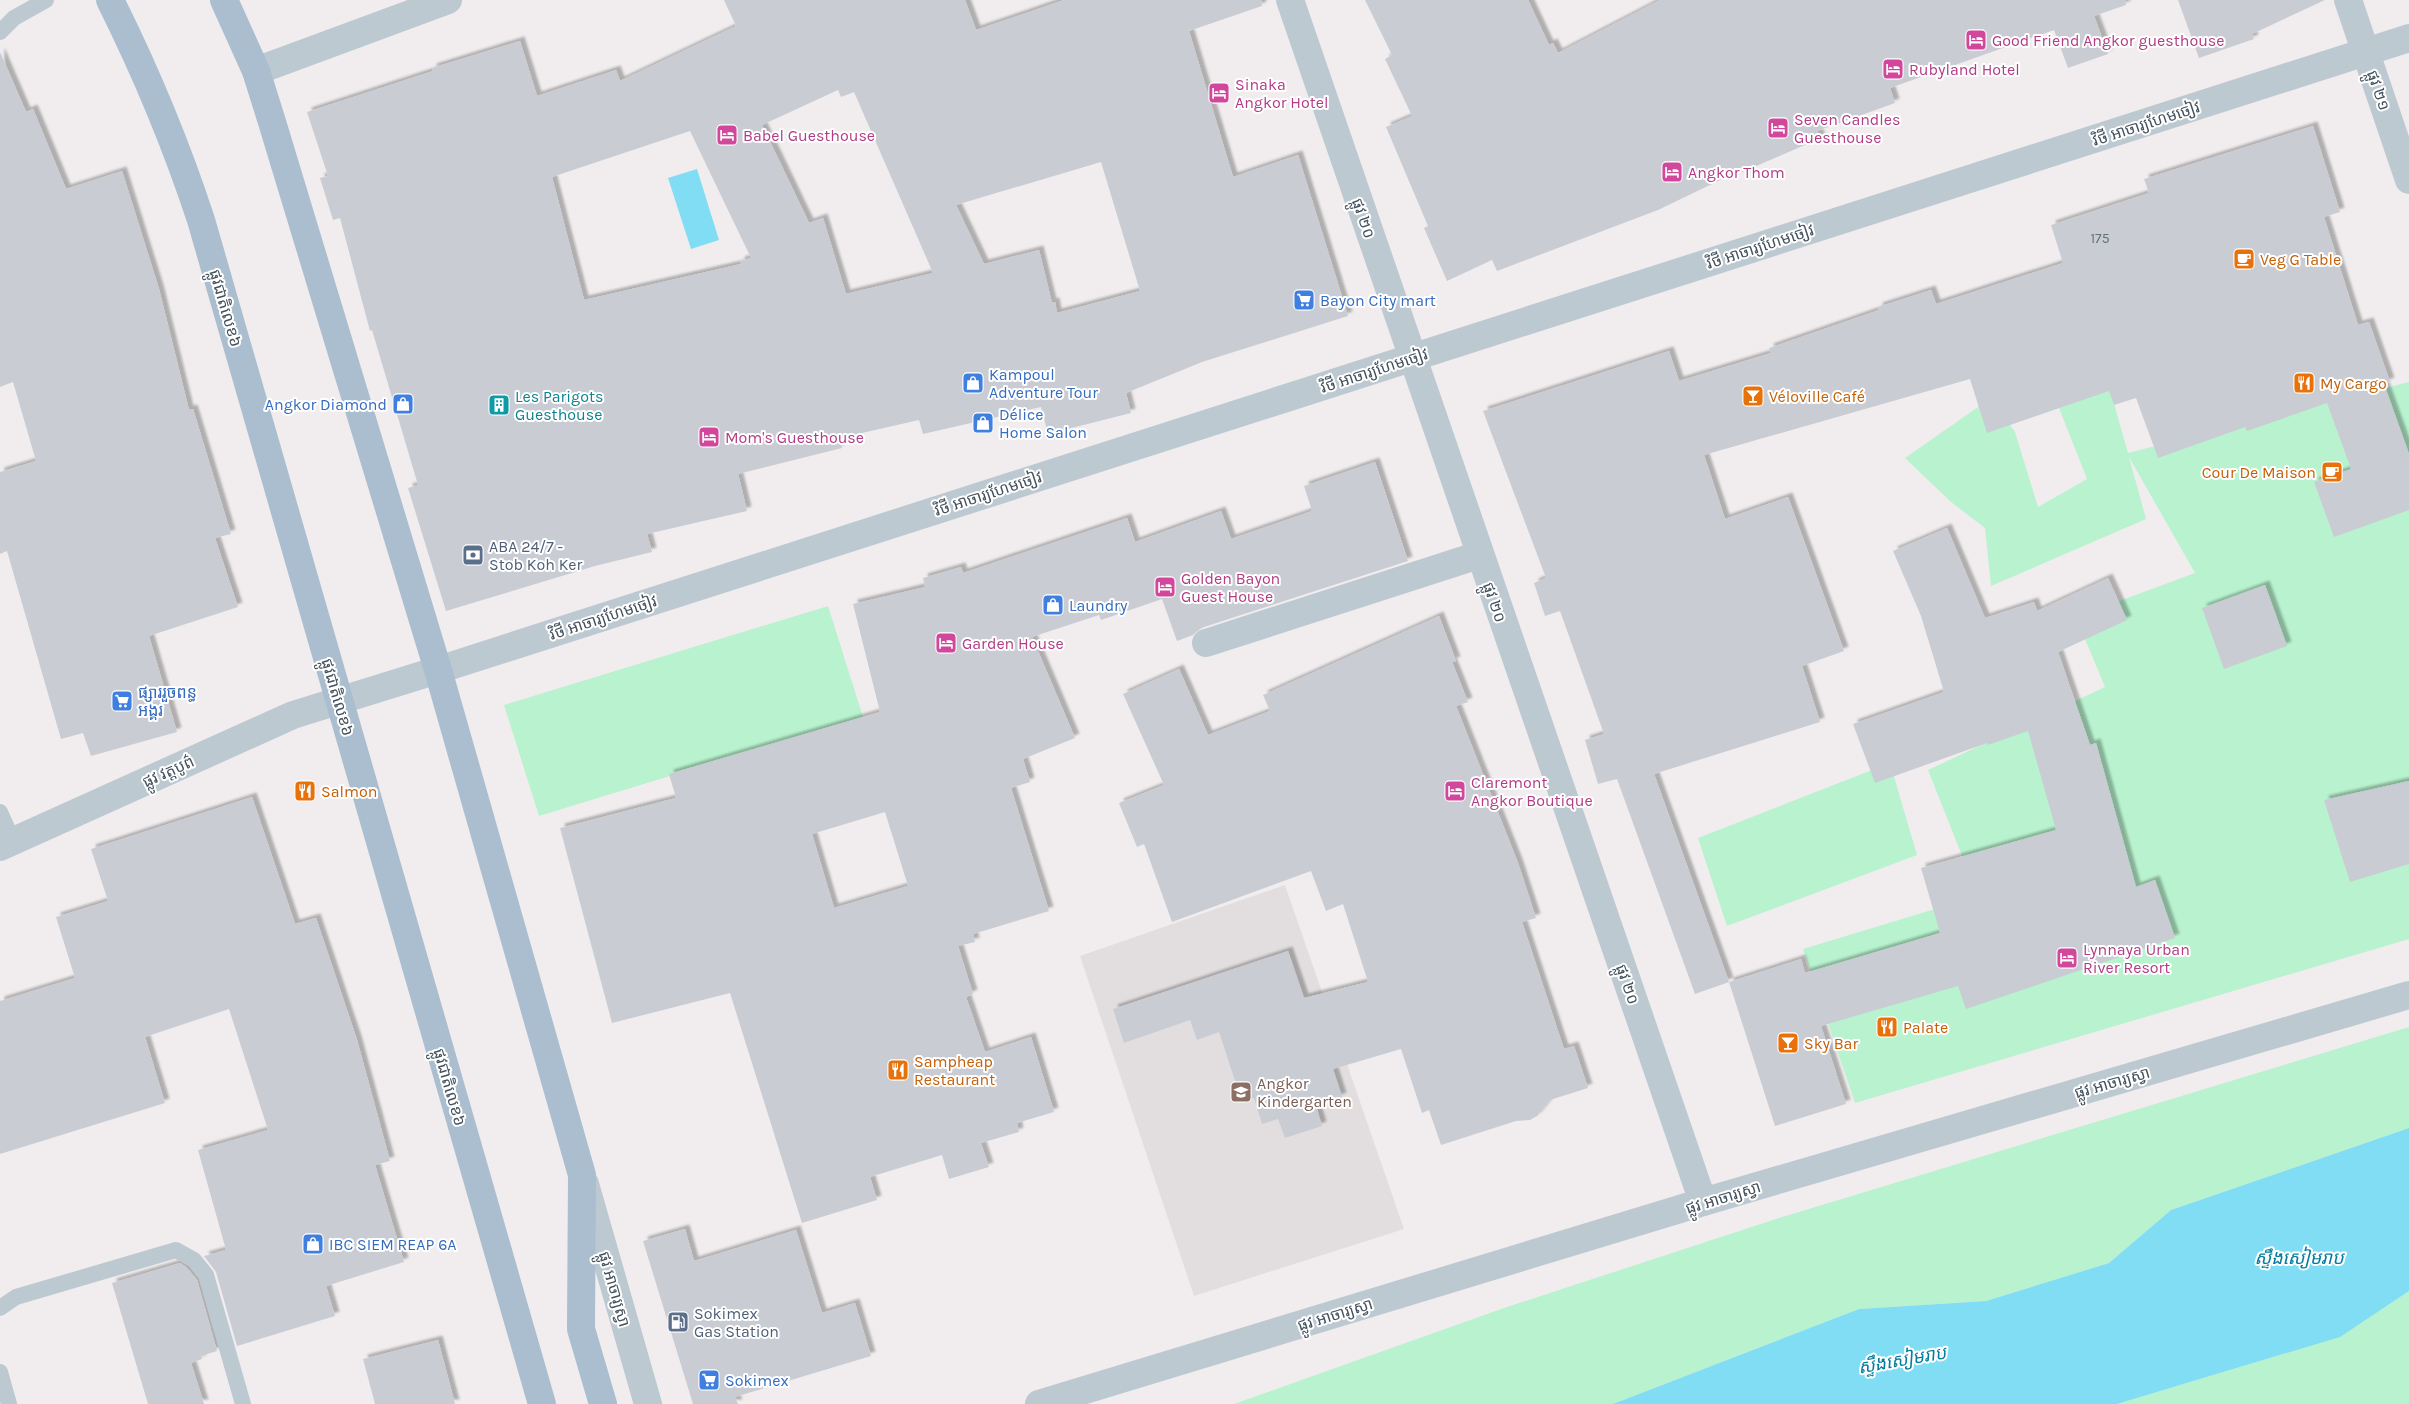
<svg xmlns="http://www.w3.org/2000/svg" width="2409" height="1404" viewBox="0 0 2409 1404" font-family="Karla,'Noto Sans Khmer',sans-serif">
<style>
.education{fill:#e2dedf}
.green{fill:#b8f2ce}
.water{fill:#81ddf3}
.building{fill:#c9cdd3;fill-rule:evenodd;filter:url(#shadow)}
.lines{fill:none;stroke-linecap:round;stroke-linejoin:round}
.service{stroke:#bdc9d1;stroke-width:16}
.minor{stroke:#bdc9d1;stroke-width:28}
.tertiary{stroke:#bdc9d1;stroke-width:28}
.primary{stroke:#abbecf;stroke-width:28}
.labels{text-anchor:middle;stroke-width:4;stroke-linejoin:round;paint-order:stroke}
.number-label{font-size:14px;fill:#65717a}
.hotel-label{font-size:16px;fill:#b23c85;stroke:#fff;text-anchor:start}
.street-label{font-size:16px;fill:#44525d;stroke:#fff}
.food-label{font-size:16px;fill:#c56008;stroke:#fff;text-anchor:start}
.shop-label{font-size:16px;fill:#366cbe;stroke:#fff;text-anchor:start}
.culture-label{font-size:16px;fill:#0d838f;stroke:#fff;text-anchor:start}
.service-label{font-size:16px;fill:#4e5e75;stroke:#fff;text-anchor:start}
.education-label{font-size:16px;fill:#785e54;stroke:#fff;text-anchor:start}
.water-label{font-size:18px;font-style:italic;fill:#037e9c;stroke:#fff}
</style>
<defs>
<filter id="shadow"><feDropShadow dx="4.5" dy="-4.5" stdDeviation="1" flood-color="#0004"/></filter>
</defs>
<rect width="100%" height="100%" fill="#f1edee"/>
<polygon class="education" points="1285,885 1404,1229 1194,1296 1080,956"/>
<g class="green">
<polygon points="2107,379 2128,453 2409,382 2409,939 1855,1103 1803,949 1978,896 1928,770 2105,687 2076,617 2195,573 2129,457 2146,519 1991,586 1985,528 1951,502 1905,458 1991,398 2015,432 2038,507 2087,479 2052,390"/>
<polygon points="828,606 863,717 539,816 504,705"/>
<polygon points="1890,763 1917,855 1727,926 1698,838"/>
<polygon points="2409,1027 2409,1128 2171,1210 2109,1263 1986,1301 1859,1309 1613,1404 1234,1404 1504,1308 1779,1218"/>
<polygon points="2409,1291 2409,1404 2117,1404 2339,1337"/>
</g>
<g class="water">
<polygon points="697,169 719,240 691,249 668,178"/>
<polygon points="2409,1128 2409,1291 2340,1337 2117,1404 1613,1404 1859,1309 1986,1301 2109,1263 2171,1210"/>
</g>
<g class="building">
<path d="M 724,0 L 965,0 L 976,30 L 1064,0 L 1261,0 L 1262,6 L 1189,31 L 1233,177 L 1298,155 L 1348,316 L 1202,362 L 1126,393 L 1131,413 L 1048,434 L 1041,407 L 923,434 L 919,420 L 840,438 L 842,448 L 738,474 L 747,511 L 647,534 L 652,552 L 595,566 L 446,611 L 408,488 L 418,485 L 372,330 L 370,331 L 340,218 L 333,220 L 320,178 L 328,176 L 307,112 L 433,71 L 432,68 L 520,41 L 537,96 L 616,70 L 620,81 L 736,26 ZM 838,90 L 841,97 L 854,92 L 933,273 L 846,294 L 823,218 L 809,223 L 762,125 ZM 690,131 L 751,258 L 740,261 L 741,264 L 584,300 L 552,177 ZM 1101,162 L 1140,291 L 1057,313 L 1055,302 L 1052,303 L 1039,250 L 984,264 L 956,205 Z"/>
<polygon points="1365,0 1528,0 1549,45 1553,43 1558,53 1660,0 2125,0 2126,5 2094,16 2108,54 2068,68 2054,30 1890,88 1895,103 1817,131 1821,138 1740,173 1739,171 1658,210 1497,271 1492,260 1447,281 1424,228 1428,226 1386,127 1412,116 1385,59 1392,55"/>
<polygon points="2178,0 2325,0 2252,34 2254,39 2199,58"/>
<polygon points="0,52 26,112 33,109 66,189 122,171 159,289 189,410 193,409 231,534 215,538 238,607 149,636 177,732 91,756 83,733 61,739 7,551 0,554 0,472 36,461 13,382 0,387"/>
<polygon points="2313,126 2340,212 2324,217 2358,325 2369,322 2390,382 2384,384 2409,454 2409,510 2334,537 2314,482 2351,469 2327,403 2247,431 2245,427 2158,458 2136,398 2114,405 2109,391 1987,433 1970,379 1704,455 1725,519 1788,497 1844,651 1802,666 1820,722 1654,774 1729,982 1695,994 1617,779 1598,784 1585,740 1604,734 1560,611 1545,616 1534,583 1546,578 1483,411 1669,351 1679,381 1771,353 1769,348 1879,310 1878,307 1931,290 1936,304 2063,263 2051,225 2149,193 2144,179"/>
<path d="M 1375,462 L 1408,561 L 1201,628 L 1193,635 L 1177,641 L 1162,599 L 1101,620 L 1099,615 L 1032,637 L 1075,738 L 1023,759 L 1030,782 L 1011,788 L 1049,911 L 973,934 L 975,942 L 958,946 L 973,994 L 966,997 L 985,1052 L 1031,1037 L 1054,1112 L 1017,1123 L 1019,1132 L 981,1143 L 989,1167 L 949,1179 L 942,1155 L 870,1177 L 877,1200 L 802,1223 L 730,993 L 612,1023 L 560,828 L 676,798 L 669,774 L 880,712 L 853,604 L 925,587 L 923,578 L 961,567 L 963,573 L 1127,518 L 1135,542 L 1221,511 L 1231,539 L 1312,511 L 1304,486 ZM 885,812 L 908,886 L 834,908 L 812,834 Z"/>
<polygon points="1947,528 1985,618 2034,602 2037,611 2108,578 2127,620 2058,652 2090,745 2096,743 2136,887 2155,880 2175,938 1966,1009 1958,986 1821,1026 1846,1104 1775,1126 1729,982 1801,959 1805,973 1940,933 1921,868 2056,830 2028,731 1988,745 1987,743 1875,783 1853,724 1944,692 1921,616 1893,551"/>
<polygon points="2265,585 2287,646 2224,669 2202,608"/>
<polygon points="1439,616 1456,661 1452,662 1468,702 1456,706 1518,863 1536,918 1522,922 1564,1049 1574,1046 1588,1088 1550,1100 1537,1116 1530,1120 1516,1121 1441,1145 1429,1110 1422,1113 1401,1049 1333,1069 1342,1097 1316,1106 1322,1126 1285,1138 1278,1119 1262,1124 1254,1098 1242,1102 1219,1032 1197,1040 1190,1020 1124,1043 1113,1009 1288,951 1304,998 1368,982 1343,904 1326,911 1311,871 1172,922 1144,844 1137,847 1119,803 1164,785 1123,694 1179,669 1208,735 1270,711 1263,695"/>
<polygon points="2409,781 2409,864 2350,882 2324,800"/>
<polygon points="252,797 295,924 316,918 357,1040 390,1161 375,1165 404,1262 326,1286 335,1316 237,1346 216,1272 204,1256 226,1250 198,1150 268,1130 229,1009 145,1037 165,1103 0,1154 0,1001 75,978 56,917 108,901 91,849"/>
<polygon points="685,1229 694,1261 796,1230 822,1313 855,1303 871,1356 735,1397 738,1404 693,1404 643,1241"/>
<polygon points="180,1263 187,1268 197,1280 217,1351 201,1356 202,1359 191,1363 204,1404 148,1404 112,1283"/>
<polygon points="438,1340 455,1404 375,1404 363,1359"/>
</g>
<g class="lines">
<g class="service">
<polyline points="0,32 14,18 46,0"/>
<polyline points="0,812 13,841"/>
<polyline points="0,1308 16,1297 176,1250 194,1260 206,1275 243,1404"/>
<polyline points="0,1372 9,1404"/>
</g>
<g class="minor">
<polyline points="1290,0 1703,1202"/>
<polyline points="2348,0 2409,180"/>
<polyline points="256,71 448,0"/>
<polyline points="1206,643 1479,555"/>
<polyline points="585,1184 648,1404"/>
<polyline points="1039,1404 1703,1202 2409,995"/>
</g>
<polyline class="tertiary" points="0,847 293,715 438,670 2409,38"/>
<g class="primary">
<path d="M 110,0 C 146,72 176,144 201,220 L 542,1404"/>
<polyline points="224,0 256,71 272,122 438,670 582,1175 581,1329 603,1404"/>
</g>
</g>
<defs>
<g id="hotel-square" transform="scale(1.125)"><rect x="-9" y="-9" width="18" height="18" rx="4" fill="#d1479c" stroke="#fff"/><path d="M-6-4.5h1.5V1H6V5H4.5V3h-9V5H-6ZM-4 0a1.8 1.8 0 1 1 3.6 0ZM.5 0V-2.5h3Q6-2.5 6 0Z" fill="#fff"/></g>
<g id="cafe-square" transform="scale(1.125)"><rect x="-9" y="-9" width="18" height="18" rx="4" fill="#e8710a" stroke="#fff"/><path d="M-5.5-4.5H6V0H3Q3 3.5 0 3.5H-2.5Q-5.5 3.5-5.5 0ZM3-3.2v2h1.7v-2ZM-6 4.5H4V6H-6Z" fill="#fff"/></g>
<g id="supermarket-square" transform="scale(1.125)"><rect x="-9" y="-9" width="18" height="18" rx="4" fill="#3f7fe0" stroke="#fff"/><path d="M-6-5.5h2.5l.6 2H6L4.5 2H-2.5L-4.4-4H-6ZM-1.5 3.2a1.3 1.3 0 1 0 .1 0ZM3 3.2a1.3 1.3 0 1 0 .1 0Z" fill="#fff"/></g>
<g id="shop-square" transform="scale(1.125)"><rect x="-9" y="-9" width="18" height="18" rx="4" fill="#3f7fe0" stroke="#fff"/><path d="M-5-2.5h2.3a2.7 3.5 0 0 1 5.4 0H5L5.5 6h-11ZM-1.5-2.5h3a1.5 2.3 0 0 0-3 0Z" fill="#fff"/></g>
<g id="restaurant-square" transform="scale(1.125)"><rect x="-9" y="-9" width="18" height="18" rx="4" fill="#e8710a" stroke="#fff"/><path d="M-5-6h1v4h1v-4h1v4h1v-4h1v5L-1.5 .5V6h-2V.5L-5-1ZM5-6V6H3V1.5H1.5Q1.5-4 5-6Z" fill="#fff"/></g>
<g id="bar-square" transform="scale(1.125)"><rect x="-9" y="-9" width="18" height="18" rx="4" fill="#e8710a" stroke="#fff"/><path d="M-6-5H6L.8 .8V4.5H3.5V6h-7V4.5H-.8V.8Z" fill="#fff"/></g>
<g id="building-square" transform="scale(1.125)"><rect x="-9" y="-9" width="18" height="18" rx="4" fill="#0f9aa8" stroke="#fff"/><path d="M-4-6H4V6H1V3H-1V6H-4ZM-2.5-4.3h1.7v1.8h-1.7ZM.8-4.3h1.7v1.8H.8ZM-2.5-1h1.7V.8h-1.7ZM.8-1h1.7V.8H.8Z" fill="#fff"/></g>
<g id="bank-square" transform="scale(1.125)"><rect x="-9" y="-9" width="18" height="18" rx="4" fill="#5c6f8a" stroke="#fff"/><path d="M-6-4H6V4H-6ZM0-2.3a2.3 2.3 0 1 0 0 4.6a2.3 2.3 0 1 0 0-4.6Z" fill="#fff"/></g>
<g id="school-square" transform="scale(1.125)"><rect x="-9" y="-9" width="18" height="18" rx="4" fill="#8d6e63" stroke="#fff"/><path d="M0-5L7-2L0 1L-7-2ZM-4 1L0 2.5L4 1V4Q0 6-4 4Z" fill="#fff"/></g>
<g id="fuel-square" transform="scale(1.125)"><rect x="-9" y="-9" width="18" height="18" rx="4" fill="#5c6f8a" stroke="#fff"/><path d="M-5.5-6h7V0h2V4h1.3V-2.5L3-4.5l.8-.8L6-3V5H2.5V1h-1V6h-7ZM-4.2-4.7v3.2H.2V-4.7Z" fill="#fff"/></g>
</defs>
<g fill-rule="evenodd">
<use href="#hotel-square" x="1976" y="40"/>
<use href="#hotel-square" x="1893" y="69"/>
<use href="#hotel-square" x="1219" y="93"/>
<use href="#hotel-square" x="1778" y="128"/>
<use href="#hotel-square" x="727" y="135"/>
<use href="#hotel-square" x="1672" y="172"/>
<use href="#cafe-square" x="2244" y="259"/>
<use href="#supermarket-square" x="1304" y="300"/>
<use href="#shop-square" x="973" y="383"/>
<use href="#restaurant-square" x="2304" y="383"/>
<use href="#bar-square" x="1753" y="396"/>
<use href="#shop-square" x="403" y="404"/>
<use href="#building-square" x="499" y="405"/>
<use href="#shop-square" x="983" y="423"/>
<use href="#hotel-square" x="709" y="437"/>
<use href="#cafe-square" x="2332" y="472"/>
<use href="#bank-square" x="473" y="555"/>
<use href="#hotel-square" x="1165" y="587"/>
<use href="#shop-square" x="1053" y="605"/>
<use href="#hotel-square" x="946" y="643"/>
<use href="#supermarket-square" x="122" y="701"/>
<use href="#restaurant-square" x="305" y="791"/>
<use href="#hotel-square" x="1455" y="791"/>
<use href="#hotel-square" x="2067" y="958"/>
<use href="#restaurant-square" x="1887" y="1027"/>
<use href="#bar-square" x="1788" y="1043"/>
<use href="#restaurant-square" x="898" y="1070"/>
<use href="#school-square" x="1241" y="1092"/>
<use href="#shop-square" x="313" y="1244"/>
<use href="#fuel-square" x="678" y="1322"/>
<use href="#supermarket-square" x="709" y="1380"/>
</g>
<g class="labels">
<g class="number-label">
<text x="2100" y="243">175</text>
</g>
<g class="hotel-label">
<text x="1992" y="46">Good Friend Angkor guesthouse</text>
<text x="1909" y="75">Rubyland Hotel</text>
<text x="1235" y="90">Sinaka<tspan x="1235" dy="18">Angkor Hotel</tspan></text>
<text x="1794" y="125">Seven Candles<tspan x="1794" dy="18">Guesthouse</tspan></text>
<text x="743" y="141">Babel Guesthouse</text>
<text x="1688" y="178">Angkor Thom</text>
<text x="725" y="443">Mom's Guesthouse</text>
<text x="1181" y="584">Golden Bayon<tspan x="1181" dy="18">Guest House</tspan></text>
<text x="962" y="649">Garden House</text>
<text x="1471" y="788">Claremont<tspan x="1471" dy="18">Angkor Boutique</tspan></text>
<text x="2083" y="955">Lynnaya Urban<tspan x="2083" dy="18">River Resort</tspan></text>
</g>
<g class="street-label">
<text transform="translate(2379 90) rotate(71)" y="6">ផ្លូវ ២១</text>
<text transform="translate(2146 123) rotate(-18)" y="6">វិថី អាចារ្យហែមចៀវ</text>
<text transform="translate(1364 218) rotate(71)" y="6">ផ្លូវ ២០</text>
<text transform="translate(1760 246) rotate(-18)" y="6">វិថី អាចារ្យហែមចៀវ</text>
<text transform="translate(226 308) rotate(74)" y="6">ផ្លូវជាតិលេខ៦</text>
<text transform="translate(1374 370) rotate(-18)" y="6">វិថី អាចារ្យហែមចៀវ</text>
<text transform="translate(988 493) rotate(-18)" y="6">វិថី អាចារ្យហែមចៀវ</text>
<text transform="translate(1495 602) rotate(71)" y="6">ផ្លូវ ២០</text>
<text transform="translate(603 617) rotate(-18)" y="6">វិថី អាចារ្យហែមចៀវ</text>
<text transform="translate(338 697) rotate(74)" y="6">ផ្លូវជាតិលេខ៦</text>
<text transform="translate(168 771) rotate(-24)" y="6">ផ្លូវ វត្តបូព៌</text>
<text transform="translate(1628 984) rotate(71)" y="6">ផ្លូវ ២០</text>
<text transform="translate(2112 1082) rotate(-16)" y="6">ផ្លូវ អាចារ្យស្វា</text>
<text transform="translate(450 1087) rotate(74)" y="6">ផ្លូវជាតិលេខ៦</text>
<text transform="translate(1723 1197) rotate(-17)" y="6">ផ្លូវ អាចារ្យស្វា</text>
<text transform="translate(615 1289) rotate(74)" y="6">ផ្លូវ អាចារ្យស្វា</text>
<text transform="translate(1335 1314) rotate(-17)" y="6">ផ្លូវ អាចារ្យស្វា</text>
</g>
<g class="food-label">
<text x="2260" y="265">Veg G Table</text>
<text x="2320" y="389">My Cargo</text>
<text x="1769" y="402">Véloville Café</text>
<text x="2316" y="478" text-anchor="end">Cour De Maison</text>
<text x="321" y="797">Salmon</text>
<text x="1903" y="1033">Palate</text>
<text x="1804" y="1049">Sky Bar</text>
<text x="914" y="1067">Sampheap<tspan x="914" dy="18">Restaurant</tspan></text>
</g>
<g class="shop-label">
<text x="1320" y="306">Bayon City mart</text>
<text x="989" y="380">Kampoul<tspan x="989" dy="18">Adventure Tour</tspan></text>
<text x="387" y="410" text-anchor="end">Angkor Diamond</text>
<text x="999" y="420">Délice<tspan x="999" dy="18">Home Salon</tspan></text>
<text x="1069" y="611">Laundry</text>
<text x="138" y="698">ផ្សាររួចពន្ធ<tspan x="138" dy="18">អង្គរ</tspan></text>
<text x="329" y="1250">IBC SIEM REAP 6A</text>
<text x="725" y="1386">Sokimex</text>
</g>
<g class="culture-label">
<text x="515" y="402">Les Parigots<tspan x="515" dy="18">Guesthouse</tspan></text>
</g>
<g class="service-label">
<text x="489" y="552">ABA 24/7 -<tspan x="489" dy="18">Stob Koh Ker</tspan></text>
<text x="694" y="1319">Sokimex<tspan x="694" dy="18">Gas Station</tspan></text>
</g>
<g class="education-label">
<text x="1257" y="1089">Angkor<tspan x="1257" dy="18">Kindergarten</tspan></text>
</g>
<g class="water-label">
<text x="2299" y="1264">ស្ទឹងសៀមរាប</text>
<text transform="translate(1902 1360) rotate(-10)" y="6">ស្ទឹងសៀមរាប</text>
</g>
</g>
</svg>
